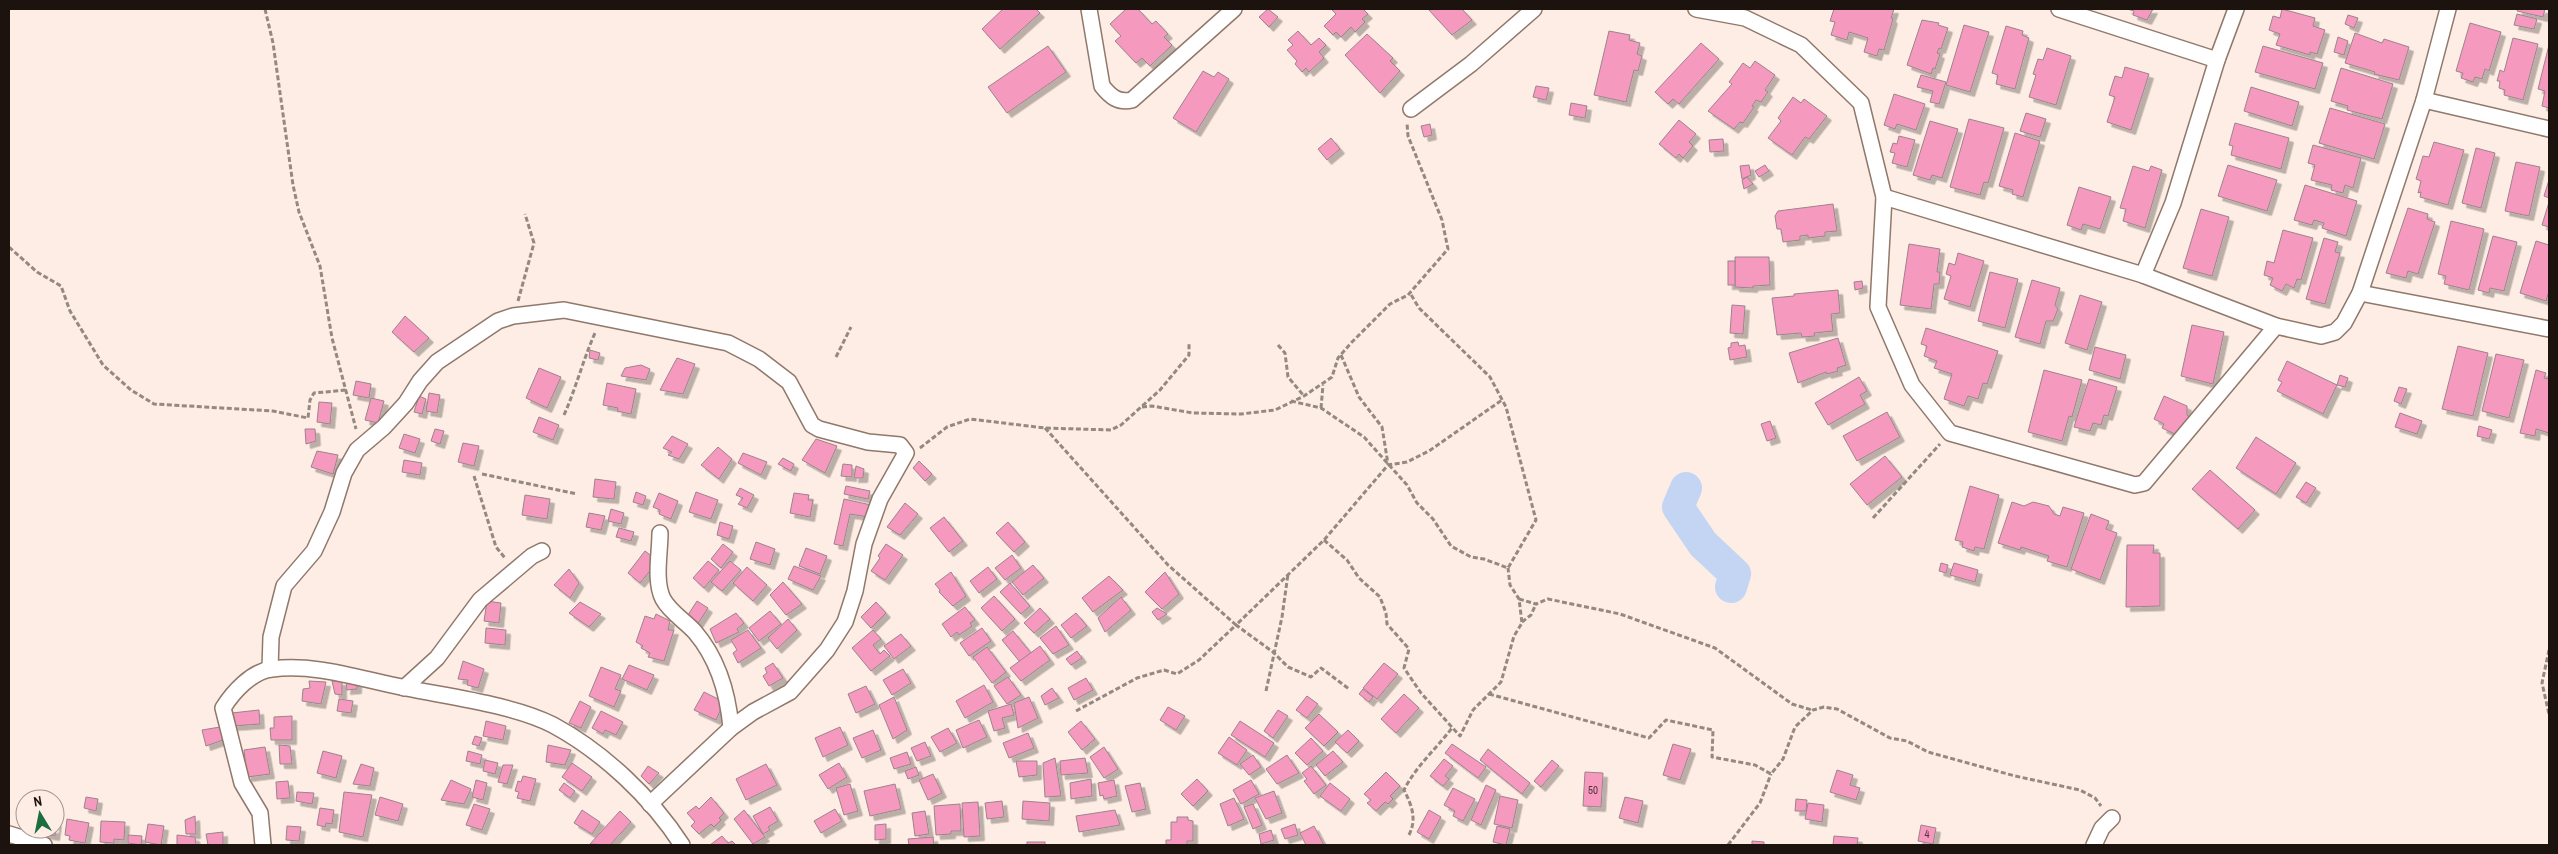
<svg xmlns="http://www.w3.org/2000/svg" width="2558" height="854" viewBox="0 0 2558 854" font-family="'Archivo Narrow',sans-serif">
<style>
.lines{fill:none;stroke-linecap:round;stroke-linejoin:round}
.river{stroke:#c3d5f3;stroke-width:32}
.building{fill:#f59abe;stroke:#9d828c;filter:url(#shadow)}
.street-casing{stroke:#90786b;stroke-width:18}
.path{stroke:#948880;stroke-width:3;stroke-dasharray:5 2.5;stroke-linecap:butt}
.street{stroke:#fff;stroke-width:15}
.labels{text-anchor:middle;stroke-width:4.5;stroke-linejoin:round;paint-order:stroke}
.number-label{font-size:11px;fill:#52353a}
</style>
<defs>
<filter id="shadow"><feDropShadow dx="4.5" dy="4.5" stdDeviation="0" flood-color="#0004"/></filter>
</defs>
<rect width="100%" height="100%" fill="#fdede4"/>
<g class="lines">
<polyline class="river" points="1686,488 1678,507 1703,544 1735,574 1731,587"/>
</g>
<g class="building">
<polygon points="1003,9 1036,9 1040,13 1000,49 982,29"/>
<polygon points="1126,9 1138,9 1152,24 1156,21 1168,34 1164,37 1172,45 1150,66 1142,58 1136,63 1115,41 1121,36 1110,24"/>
<polygon points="1268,9 1278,17 1269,27 1259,17"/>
<polygon points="1331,9 1363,9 1368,14 1362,19 1365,22 1355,32 1351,27 1341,37 1336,32 1333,35 1324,26 1336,14"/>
<polygon points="1428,9 1462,9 1472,20 1452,35"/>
<polygon points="1834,9 1894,9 1891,18 1893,19 1884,50 1879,49 1877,56 1864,52 1868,38 1849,32 1847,40 1831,35 1835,22 1830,21"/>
<polygon points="2127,9 2153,9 2147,20 2133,15 2134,11"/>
<polygon points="2282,9 2315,18 2313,26 2325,30 2317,54 2310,52 2310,55 2276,45 2280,34 2269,30 2273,16 2280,18"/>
<polygon points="2518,9 2545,9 2543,17 2517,11"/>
<polygon points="2517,14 2537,19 2534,29 2514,25"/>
<polygon points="2348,15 2358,18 2354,28 2345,24"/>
<polygon points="1922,20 1939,23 1938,25 1948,28 1941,49 1939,48 1937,53 1940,54 1935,69 1933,68 1931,74 1907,65"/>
<polygon points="2470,23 2501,32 2489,71 2485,69 2482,79 2475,77 2473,82 2461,78 2463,73 2456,71"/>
<polygon points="1964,25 1989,32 1970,92 1946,85"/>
<polygon points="2006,26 2023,31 2022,35 2029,38 2015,89 1996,84 1998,75 1992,73"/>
<polygon points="1298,31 1311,45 1319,38 1326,45 1319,52 1324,58 1309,72 1306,68 1302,72 1295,64 1297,61 1287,50 1293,45 1288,40"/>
<polygon points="1609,31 1630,35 1629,40 1640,43 1637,54 1642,56 1638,71 1634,70 1626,102 1594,95"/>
<polygon points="2355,33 2382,43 2384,39 2409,47 2399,80 2374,74 2375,72 2345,63"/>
<polygon points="1367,34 1393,58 1390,61 1400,71 1380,93 1345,55"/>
<polygon points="2338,37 2348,41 2344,55 2334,52"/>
<polygon points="2513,38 2538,44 2523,100 2504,95 2505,90 2499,88 2500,81 2497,81 2500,70 2504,72"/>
<polygon points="1701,43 1719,59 1679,104 1673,99 1668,104 1655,92"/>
<polygon points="2549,45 2549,108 2542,106 2545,91 2538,89"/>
<polygon points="1048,46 1066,72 1007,113 988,87"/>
<polygon points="2263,46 2323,63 2315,89 2255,72"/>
<polygon points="2047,48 2071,56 2056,105 2029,97 2036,75 2033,74 2038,59 2043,60"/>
<polygon points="1755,61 1775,75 1765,90 1768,92 1761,102 1756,100 1752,106 1754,107 1743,123 1740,122 1734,129 1708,111 1732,84 1729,82 1743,63 1750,68"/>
<polygon points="2125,67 2149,74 2131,130 2107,122 2115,97 2109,95 2115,76 2122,78"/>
<polygon points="2341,68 2393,84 2382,119 2347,110 2348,106 2331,101"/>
<polygon points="1203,71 1214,77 1218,72 1229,79 1196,132 1173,118"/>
<polygon points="1921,75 1946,82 1939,104 1930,102 1933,91 1917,87"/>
<polygon points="1536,86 1549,88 1546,100 1533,97"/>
<polygon points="2251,87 2299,102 2292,126 2244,111"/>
<polygon points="1894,94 1925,104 1916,130 1897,124 1895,129 1884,125"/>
<polygon points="1793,97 1801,103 1804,99 1827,116 1809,139 1805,137 1792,155 1768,138 1781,121 1778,118"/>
<polygon points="1571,103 1587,106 1585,118 1569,115"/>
<polygon points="2330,108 2385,124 2374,159 2319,143"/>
<polygon points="2026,113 2046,119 2040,137 2020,131"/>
<polygon points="1969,119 2004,128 1988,183 1984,182 1980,195 1950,187"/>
<polygon points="1679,120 1696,134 1689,142 1693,146 1683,158 1679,154 1676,158 1659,144"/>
<polygon points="1930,121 1958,129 1942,178 1932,175 1930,180 1913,175"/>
<polygon points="2235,123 2289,138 2281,169 2231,155 2233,146 2229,145"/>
<polygon points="1430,124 1432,135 1424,137 1421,126"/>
<polygon points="2015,133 2040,141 2023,197 2012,194 2013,190 1999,186"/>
<polygon points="1899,136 1915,140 1907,167 1892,163 1895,153 1890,152 1893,143 1897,144"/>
<polygon points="1331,138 1340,149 1327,160 1318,149"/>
<polygon points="1723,139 1724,151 1710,152 1709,140"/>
<polygon points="2434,142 2464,150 2448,205 2420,197 2421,192 2418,193 2421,181 2416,179 2423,156 2429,157"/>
<polygon points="2313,145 2361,158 2353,188 2345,185 2343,193 2331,190 2332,185 2311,180 2315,165 2308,163"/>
<polygon points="2476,148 2495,153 2481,208 2462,203"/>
<polygon points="2516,162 2540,167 2529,216 2505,211"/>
<polygon points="1749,165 1751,175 1742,179 1740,166"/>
<polygon points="1765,165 1769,171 1759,177 1755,171"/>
<polygon points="2228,165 2277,180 2267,211 2218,196"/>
<polygon points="2133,166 2149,171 2151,166 2162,170 2145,228 2123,221 2126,209 2120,208"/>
<polygon points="1747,177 1753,184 1744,189 1742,180"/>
<polygon points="2549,180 2549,198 2544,196"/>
<polygon points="2305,185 2357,201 2346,236 2322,228 2324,223 2314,220 2312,225 2294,220"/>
<polygon points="2079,187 2111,197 2100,229 2083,224 2081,230 2067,225"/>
<polygon points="2549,202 2549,227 2542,225"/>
<polygon points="1833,204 1837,231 1825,232 1825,236 1808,238 1808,235 1800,236 1800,240 1783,242 1781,229 1777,229 1775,216 1778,211"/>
<polygon points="2408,208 2428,214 2427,219 2435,222 2418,274 2408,271 2406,278 2386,273"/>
<polygon points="2201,209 2229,217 2212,276 2183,268"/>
<polygon points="2451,221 2484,229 2469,290 2444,284 2446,276 2438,274"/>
<polygon points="2283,230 2313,238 2301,280 2297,279 2294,288 2286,284 2282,291 2270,285 2273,278 2264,275 2267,261 2274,263"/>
<polygon points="2493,236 2517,242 2504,291 2490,288 2489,293 2478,290"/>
<polygon points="2324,238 2338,242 2335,252 2340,253 2325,304 2306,299"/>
<polygon points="2536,241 2549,245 2549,291 2546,301 2520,293"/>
<polygon points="1909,244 1940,249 1937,272 1940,272 1939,284 1934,284 1931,309 1900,305"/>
<polygon points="1958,253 1984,261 1970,307 1944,299 1951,276 1946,274 1949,263 1955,265"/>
<polygon points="1735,257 1769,257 1770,285 1753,286 1753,288 1735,287"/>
<rect x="1728" y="261" width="7" height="24"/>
<polygon points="1990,272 2018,279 2005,328 1978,321"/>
<polygon points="2032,280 2060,288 2055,305 2058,309 2053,321 2046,321 2040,344 2015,337"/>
<polygon points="1862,281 1863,288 1855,290 1854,282"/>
<polygon points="1838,290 1840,313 1831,314 1833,331 1814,333 1815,336 1802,337 1801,333 1777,335 1772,298 1794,296 1794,294"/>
<polygon points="2080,295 2102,302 2087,350 2065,343"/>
<polygon points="1732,305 1745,306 1743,334 1730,333"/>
<polygon points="405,316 429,338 414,352 392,332"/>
<polygon points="2192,325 2224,332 2213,384 2181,376"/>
<polygon points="1926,328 1998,351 1987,384 1983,383 1978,399 1968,396 1964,406 1944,399 1952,374 1934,368 1937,361 1924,356 1927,346 1921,344"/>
<polygon points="1838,338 1846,365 1837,368 1838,371 1827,374 1826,372 1798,383 1789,353"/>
<polygon points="1738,342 1739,346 1745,345 1747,357 1730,360 1728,348 1731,347 1731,343"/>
<polygon points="2458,346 2488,353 2473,416 2442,409"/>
<polygon points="2095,347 2126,355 2120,379 2089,370"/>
<polygon points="590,350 600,353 598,360 589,358"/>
<polygon points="2496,354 2524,360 2509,418 2482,411"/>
<polygon points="677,358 695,364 683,394 660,390"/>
<polygon points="2287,361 2337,385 2323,414 2277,391 2282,382 2278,380"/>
<polygon points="641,365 650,369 646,380 621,376 625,368"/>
<polygon points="539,368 561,377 547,408 526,398"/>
<polygon points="2044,370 2082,380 2072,417 2069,416 2062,441 2028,432"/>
<polygon points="2536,370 2546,373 2544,378 2549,379 2549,433 2536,429 2535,436 2520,433"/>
<polygon points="2340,375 2348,378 2345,387 2337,385"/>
<polygon points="1859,377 1867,391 1860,395 1865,404 1828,425 1815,403"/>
<polygon points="2089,379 2117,387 2108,416 2104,415 2101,425 2093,423 2090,431 2074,427"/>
<polygon points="356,381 371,384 369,398 353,395"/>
<polygon points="607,383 636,389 631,414 617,411 618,408 603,405"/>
<polygon points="2399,387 2407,389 2401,404 2394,401"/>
<polygon points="429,393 440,395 437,413 426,411"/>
<polygon points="419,396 426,399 422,414 414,412"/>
<polygon points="2164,396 2187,406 2187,415 2192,420 2177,435 2162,428 2164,424 2154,419"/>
<polygon points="371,398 384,401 378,423 365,420"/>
<polygon points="319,402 332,403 330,424 317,422"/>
<polygon points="1887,412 1900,437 1857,461 1843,436"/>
<polygon points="2400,413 2422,421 2417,434 2395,427"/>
<polygon points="539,417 559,425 553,440 533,432"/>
<polygon points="1770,421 1776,438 1767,441 1761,424"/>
<polygon points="2479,426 2492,430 2489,439 2477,436"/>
<polygon points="305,429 315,429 316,441 306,444"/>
<polygon points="435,429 444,431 440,444 431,441"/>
<polygon points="404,434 420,439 415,453 399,448"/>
<polygon points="672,436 688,444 679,459 668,455 672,452 663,448"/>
<polygon points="2256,437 2296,463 2276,494 2236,468"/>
<polygon points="816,439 837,446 825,473 802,460"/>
<polygon points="463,443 479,446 474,466 458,462"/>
<polygon points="718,447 732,459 719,479 701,465"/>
<polygon points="317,451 338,455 333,474 311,467"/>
<polygon points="743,453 767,462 761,475 738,463"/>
<polygon points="1885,456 1902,477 1867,505 1850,484"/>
<polygon points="783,458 794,464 791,471 778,464"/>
<polygon points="404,460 422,463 420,475 402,472"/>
<polygon points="919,461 932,474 925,481 913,468"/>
<polygon points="843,464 852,465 852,477 841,476"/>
<polygon points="856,466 864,469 863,478 854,478"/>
<polygon points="2210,470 2255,510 2238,529 2192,489"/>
<polygon points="595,479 616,482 614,499 593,497"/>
<polygon points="2306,482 2316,488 2306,503 2296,497"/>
<polygon points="846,486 870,491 868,499 844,494"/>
<polygon points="1970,486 1999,495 1984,549 1975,547 1974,551 1962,547 1963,542 1955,540"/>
<polygon points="740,488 754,495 747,508 738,504 743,498 736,495"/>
<polygon points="636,492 646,496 643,505 633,502"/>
<polygon points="696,492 718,500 711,519 689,512"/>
<polygon points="659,493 678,501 671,519 659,514 660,510 653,507"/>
<polygon points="794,493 809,495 808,500 813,500 810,517 790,513"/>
<polygon points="525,495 550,499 547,519 522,515"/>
<polygon points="844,499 871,505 868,517 850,514 843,546 834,544"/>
<polygon points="2012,502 2024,506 2033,502 2049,506 2054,514 2060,516 2063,507 2084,513 2067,567 2047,561 2049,556 2021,547 2020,550 1998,543"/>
<polygon points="905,503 918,514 900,535 887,527"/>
<polygon points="611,509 624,513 621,524 608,521"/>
<polygon points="589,513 605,516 601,530 586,527"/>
<polygon points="2091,514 2109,521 2106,529 2117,533 2100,580 2071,569"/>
<polygon points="944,517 963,541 949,552 930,528"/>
<polygon points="720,522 733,526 729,539 717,535"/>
<polygon points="1008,522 1025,542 1014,552 996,533"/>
<polygon points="619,528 634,532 631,541 616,537"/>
<polygon points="756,542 775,549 770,565 750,559"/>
<polygon points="723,544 733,552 721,568 711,559"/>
<polygon points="886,544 903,555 885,580 871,571 880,558 878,556"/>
<polygon points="2127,545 2154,545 2153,553 2160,553 2160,606 2126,607"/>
<polygon points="806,548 827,556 820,574 799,566"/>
<polygon points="645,551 658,561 640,583 628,573"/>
<polygon points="1012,555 1021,568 1005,580 995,568"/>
<polygon points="708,561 719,570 704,588 693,578"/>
<polygon points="730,561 741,570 722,591 711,582"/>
<polygon points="1941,563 1948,565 1946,573 1939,571"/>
<polygon points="1954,563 1978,570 1975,582 1950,575"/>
<polygon points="1033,565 1044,578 1023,595 1012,582"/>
<polygon points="794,566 821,576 813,590 788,579"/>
<polygon points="747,567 767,585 753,601 733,583"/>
<polygon points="988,567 997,579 979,593 970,581"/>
<polygon points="569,569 579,583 570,598 554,585"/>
<polygon points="951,572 966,596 953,606 939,592 940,590 935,584"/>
<polygon points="1165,572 1179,594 1162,609 1145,592"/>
<polygon points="1109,576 1123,590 1093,612 1082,598"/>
<polygon points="783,582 802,604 786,615 770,595"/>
<polygon points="1010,583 1030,606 1021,614 1000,592"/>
<polygon points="994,596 1015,619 1002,631 981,608"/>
<polygon points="1121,597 1131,610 1105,632 1098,618"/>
<polygon points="487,601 501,603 499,623 484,621"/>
<polygon points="697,601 708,608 697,625 686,618"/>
<polygon points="580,602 601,614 589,627 569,613"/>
<polygon points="876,602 886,613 871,628 861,617"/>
<polygon points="965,607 975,620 970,623 972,626 959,635 957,632 951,637 942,624"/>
<polygon points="1040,608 1050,619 1034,633 1024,623"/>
<polygon points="1157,608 1167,614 1158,620 1152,612"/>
<polygon points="770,611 781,624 759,641 749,628"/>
<polygon points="736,613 744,623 737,629 739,632 716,643 710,629"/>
<polygon points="1076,613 1087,626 1071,638 1061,625"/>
<polygon points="656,614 670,621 668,630 674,630 664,661 648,657 650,653 641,648 643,646 636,642 645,616 654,619"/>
<polygon points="788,619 797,630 777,649 768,638"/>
<polygon points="1056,626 1069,645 1053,654 1040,638"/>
<polygon points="486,628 506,630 505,645 485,643"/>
<polygon points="982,628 991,641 969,656 960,643"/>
<polygon points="748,630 761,648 738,663 733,653 737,650 731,640"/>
<polygon points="873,630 881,639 873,645 880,654 884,650 890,656 871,671 852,648"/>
<polygon points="1013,631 1031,653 1020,662 1002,640"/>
<polygon points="901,634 911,646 894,659 884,646"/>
<polygon points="1040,646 1050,660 1021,681 1010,668"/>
<polygon points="987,647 1006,672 992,683 973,657"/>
<polygon points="1077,651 1082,658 1071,665 1066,659"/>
<polygon points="463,661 484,669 478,688 467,685 468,680 458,679"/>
<polygon points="773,663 783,678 769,686 763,676 767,673 765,668"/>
<polygon points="1384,663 1398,674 1377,699 1363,688"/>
<polygon points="629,665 654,675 647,690 622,679"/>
<polygon points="601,667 621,675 615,689 621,691 614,707 589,696"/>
<polygon points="903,669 911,683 892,695 883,680"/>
<polygon points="1008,677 1021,695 1007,704 994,686"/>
<polygon points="1086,678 1093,690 1074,700 1068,688"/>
<polygon points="347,679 357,682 357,689 346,690"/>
<polygon points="309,681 326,682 321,704 302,701 303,689 310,688"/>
<polygon points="332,681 342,681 342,695 335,694"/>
<polygon points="984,685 993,702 965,718 956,701"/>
<polygon points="866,686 875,704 856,713 848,694"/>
<polygon points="1052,688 1059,698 1045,705 1041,696"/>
<polygon points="1363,689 1373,697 1369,702 1359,694"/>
<polygon points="704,692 724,702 716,720 694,710"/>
<polygon points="1404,694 1419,708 1396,733 1381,719"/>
<polygon points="1307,696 1318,704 1307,718 1296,710"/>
<polygon points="894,697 907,730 893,739 879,705"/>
<polygon points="1029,697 1038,718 1018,728 1014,703"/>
<polygon points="339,699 353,701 351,713 337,711"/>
<polygon points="580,701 591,707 581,728 569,723"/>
<polygon points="1011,704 1014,715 1002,718 1005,728 994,731 988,711"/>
<polygon points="1168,707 1185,716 1176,730 1160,720"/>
<polygon points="259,710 260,724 233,726 232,713"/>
<polygon points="1278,710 1288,716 1273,738 1264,731"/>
<polygon points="601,711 623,722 616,735 605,730 603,734 592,728"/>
<polygon points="1319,714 1338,732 1324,746 1305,728"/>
<polygon points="292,716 292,740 271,740 270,728 274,728 274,717"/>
<polygon points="979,720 987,737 963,748 956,730"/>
<polygon points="486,721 506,726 503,740 483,736"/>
<polygon points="1081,721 1095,739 1082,750 1068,732"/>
<polygon points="1240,721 1274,743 1265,757 1231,735"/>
<polygon points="220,727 223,740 206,746 202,730"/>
<polygon points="840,727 848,745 823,757 815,738"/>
<polygon points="948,728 957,743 940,752 931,737"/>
<polygon points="873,730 881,750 862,758 853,738"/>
<polygon points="1348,730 1359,741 1347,753 1335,742"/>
<polygon points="1028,733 1034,748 1009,758 1003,743"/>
<polygon points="475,736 482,738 479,746 472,744"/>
<polygon points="1229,737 1247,750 1237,765 1218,753"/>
<polygon points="1311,738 1323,751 1307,765 1295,753"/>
<polygon points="925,742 931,756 917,761 911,748"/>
<polygon points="1452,744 1486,767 1478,778 1445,753"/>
<polygon points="1673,744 1691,749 1680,780 1663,775"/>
<polygon points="279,745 290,746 292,764 280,764"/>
<polygon points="548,745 571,750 565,765 546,762"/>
<polygon points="265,747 270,774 247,777 244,750"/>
<polygon points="1104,747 1118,769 1104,778 1090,757"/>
<polygon points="1488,749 1530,783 1522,794 1480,760"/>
<polygon points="323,751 342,756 336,778 317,773"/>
<polygon points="468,751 482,755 480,764 466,761"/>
<polygon points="1333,751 1343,762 1325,776 1316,765"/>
<polygon points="907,752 911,764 894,769 890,758"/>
<polygon points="1253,755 1261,767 1249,775 1240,764"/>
<polygon points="1287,755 1299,773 1277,784 1266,769"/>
<polygon points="1055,758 1061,796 1045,797 1043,763"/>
<polygon points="1085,758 1088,773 1061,775 1060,761"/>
<polygon points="1444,759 1453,766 1445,776 1449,779 1443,786 1430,776"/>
<polygon points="485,760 498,763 495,774 483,771"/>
<polygon points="1552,760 1559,766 1541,787 1534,781"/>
<polygon points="1016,761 1037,761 1037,775 1019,777"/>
<polygon points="572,763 592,777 582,791 562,777"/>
<polygon points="839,763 847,777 828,789 819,775"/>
<polygon points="361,764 374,768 370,786 353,784"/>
<polygon points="766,764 777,785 746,800 736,779"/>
<polygon points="503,765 513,765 507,784 498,782"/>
<polygon points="648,766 659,773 649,784 641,776"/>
<polygon points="1311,766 1326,785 1314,794 1304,781 1307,779 1302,773"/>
<polygon points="916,767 919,775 908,779 905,771"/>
<polygon points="1837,770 1853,775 1850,785 1860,788 1856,800 1830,792"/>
<polygon points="1386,772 1400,786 1390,796 1393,799 1388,804 1385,802 1376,811 1367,803 1371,800 1364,794"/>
<polygon points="1585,772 1603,773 1601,807 1583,806"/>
<polygon points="933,774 942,793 928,800 919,780"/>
<polygon points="523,776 536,779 530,801 517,798 519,792 515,791 518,781 521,782"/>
<polygon points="1091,779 1092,796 1071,799 1070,783"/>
<polygon points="1197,779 1208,791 1193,806 1181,794"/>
<polygon points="451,780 471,789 464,804 441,800"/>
<polygon points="476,780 487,783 483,800 472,797"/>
<polygon points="1114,780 1117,796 1104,799 1103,795 1100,796 1098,783"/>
<polygon points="1251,780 1259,794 1241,804 1233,790"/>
<polygon points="288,781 290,798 277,799 276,782"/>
<polygon points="564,783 575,791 570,798 559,790"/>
<polygon points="1140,783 1146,809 1132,812 1125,786"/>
<polygon points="1330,783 1350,799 1341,811 1320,796"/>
<polygon points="850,784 858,811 844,815 836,788"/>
<polygon points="895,784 901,809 870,816 864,791"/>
<polygon points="1486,785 1496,790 1481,825 1471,820"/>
<polygon points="1453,788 1475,799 1463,821 1453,816 1455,811 1444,805"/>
<polygon points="1274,791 1282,813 1266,819 1255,798"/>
<polygon points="297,792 314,793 312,804 296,801"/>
<polygon points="344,792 372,795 363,837 339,832"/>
<polygon points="1500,796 1518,800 1512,828 1494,824"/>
<polygon points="86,797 98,799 96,811 84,808"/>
<polygon points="380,797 403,804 398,821 375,815"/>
<polygon points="711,797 724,813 719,818 721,820 714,827 711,824 699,834 691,826 695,822 687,813 696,806 699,809"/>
<polygon points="1625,797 1643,801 1638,823 1619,818"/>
<polygon points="1234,798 1244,819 1228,826 1220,804"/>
<polygon points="1796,799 1807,800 1806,811 1795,811"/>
<polygon points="1002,801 1004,817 987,819 985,803"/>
<polygon points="1023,801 1050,803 1049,821 1022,819"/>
<polygon points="978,802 980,836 964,837 962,803"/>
<polygon points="1808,803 1824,805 1822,822 1805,819"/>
<polygon points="474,804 490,809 482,830 466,825"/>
<polygon points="960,804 961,831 951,831 951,834 936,835 934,806"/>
<polygon points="1253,804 1262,825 1253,829 1244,807"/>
<polygon points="770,807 778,821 768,827 770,830 763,834 753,816"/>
<polygon points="320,808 334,810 332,824 326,823 325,827 317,825"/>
<polygon points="835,809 842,821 821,833 814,821"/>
<polygon points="582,810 600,822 592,834 574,823"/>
<polygon points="744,810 765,837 753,844 734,819"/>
<polygon points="1115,810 1120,825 1079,832 1076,816"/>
<polygon points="1429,810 1441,817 1429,839 1417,832"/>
<polygon points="620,811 631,822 610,845 590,844"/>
<polygon points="925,811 929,834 915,836 912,813"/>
<polygon points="195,816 196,834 186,834 185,820"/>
<polygon points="1177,817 1188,817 1188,820 1193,821 1193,841 1187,841 1187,845 1166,845 1166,840 1171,840 1171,822 1177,822"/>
<polygon points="67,819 89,823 85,843 69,840 70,836 65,835"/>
<polygon points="101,821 125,822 124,840 114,839 114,843 100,842"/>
<polygon points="55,822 57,822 55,836 43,834 44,829 55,829"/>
<polygon points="148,824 164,826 161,845 145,842"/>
<polygon points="886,824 886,839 875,840 875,825"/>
<polygon points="1295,824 1298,835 1285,839 1281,829"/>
<polygon points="1921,825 1936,828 1933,844 1918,841"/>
<polygon points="287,826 301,827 299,841 286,840"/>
<polygon points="1314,826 1324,845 1306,845 1300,833"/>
<polygon points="1497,826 1510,829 1506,845 1493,842"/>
<polygon points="1271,830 1274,840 1261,844 1259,834"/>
<polygon points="223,832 223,845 208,845 206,834"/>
<polygon points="128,835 142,836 141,845 128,843"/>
<polygon points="177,835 195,837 196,845 177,845"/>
<polygon points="722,836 728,843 732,841 736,845 710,845"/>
<polygon points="1834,836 1858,838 1857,845 1833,845"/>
<polygon points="933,837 934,845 909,845 908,839"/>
<polygon points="1752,841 1764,842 1764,845 1752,845"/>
<rect x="1027" y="842" width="18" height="3"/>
</g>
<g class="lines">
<g class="street-casing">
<g id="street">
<path d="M 1089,9 L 1102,86 C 1111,97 1118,103 1132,100 L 1234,9"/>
<polyline points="1696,9 1745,18 1801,45 1861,103 1884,197 1878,307 1912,385 1950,433 2135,485 2144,483 2276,326"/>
<polyline points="2059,9 2217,60"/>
<polyline points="2424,100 2549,129"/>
<polyline points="1411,109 1471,64 1534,9"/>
<polyline points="1884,197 2143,275 2276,326 2321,336 2335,332 2344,323 2360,293 2424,100 2448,9"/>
<polyline points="2143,275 2173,203 2217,60 2236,9"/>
<polyline points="2360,293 2549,329"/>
<path d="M 660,533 C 660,553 654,581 663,599 C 670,612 685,621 695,632 C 718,659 728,694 731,728"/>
<polyline points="270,669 271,637 284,586 314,551 332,512 344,473 357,450 384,427 406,403 420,381 437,362 498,321 513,316 564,310 728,343 759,359 789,382 812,425 819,429 868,442 900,445 906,453 880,499 864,544 855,591 845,622 827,650 790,692 753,712 731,728 650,804"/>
<polyline points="404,688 437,658 480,600 532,556 542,551"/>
<polyline points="9,834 44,845"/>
<path d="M 263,845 L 260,813 L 242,783 L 223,708 C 233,692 252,671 272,669 C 316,663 363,680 406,688 C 450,697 514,705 553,725 C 603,752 651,797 682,845"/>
<polyline points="2094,845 2102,828 2112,818"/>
</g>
</g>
<g class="path">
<polyline points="265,9 273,43 293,185 299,212 320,266 332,338 356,429"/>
<polyline points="9,247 37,272 61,286 70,311 103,365 131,390 154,404 273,411 308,418 310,400 314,393 346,390"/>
<polyline points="518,301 534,243 525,214"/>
<polyline points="1278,345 1285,353 1288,377 1304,396"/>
<polyline points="1341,355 1359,397 1382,427 1388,464"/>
<polyline points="836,357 851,327"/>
<polyline points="1291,401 1321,408 1364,437 1407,485 1417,503 1433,519 1451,546 1471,557 1484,559 1508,568 1536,520 1506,407 1490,377 1419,308 1410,293"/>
<polyline points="1142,407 1152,406 1193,413 1241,414 1275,410 1304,396 1332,377 1338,358 1351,343 1390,304 1408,295 1448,249 1442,220 1408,136 1407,123"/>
<polyline points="1321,408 1323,385"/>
<path d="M 564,415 C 576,388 583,360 595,333"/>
<polyline points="1045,428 1168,565 1236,625 1324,540 1388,465 1407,462 1429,451 1502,400"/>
<polyline points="920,448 947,427 970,419 1045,428 1111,430 1121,425 1160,390 1189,355 1189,343"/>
<polyline points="482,474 577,494"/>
<polyline points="474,476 496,547 505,558"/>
<polyline points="1873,518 1940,444"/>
<polyline points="1324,540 1347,560 1359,578 1380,597 1386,613 1387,624 1409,649 1404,668 1421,693 1460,736 1473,710 1501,682 1514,636 1522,623 1519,599 1510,585 1508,568"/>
<polyline points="1519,599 1536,604 1548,599 1620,614 1715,648 1792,704 1812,710"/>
<polyline points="1522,622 1531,615 1536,604"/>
<polyline points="2549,650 2542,683 2549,714"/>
<polyline points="1266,691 1282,617 1288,574"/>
<polyline points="1489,694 1649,738 1666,720 1713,730 1712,757 1755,765 1771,774 1783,759 1795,727 1813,710 1824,707 1837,709 1890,738 1907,741 1928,752 2015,776 2080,790 2095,798 2101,806"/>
<polyline points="1076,711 1137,678 1164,670 1177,674 1199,660 1236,625 1273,652 1288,667 1311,677 1321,668 1349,689"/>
<path d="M 1409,835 C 1417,819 1412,806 1404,790 C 1416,766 1436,749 1452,728"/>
<polyline points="1728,845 1760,803 1771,774"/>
</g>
<use href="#street" class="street"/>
</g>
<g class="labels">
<g class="number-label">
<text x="1593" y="794">50</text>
<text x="1927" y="838">4</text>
</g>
</g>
<rect width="2558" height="854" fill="none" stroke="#1c130e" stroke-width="20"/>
<g transform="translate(40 814) rotate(350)"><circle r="24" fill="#fdede4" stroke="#a3968e"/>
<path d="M0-4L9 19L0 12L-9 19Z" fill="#1d6e3f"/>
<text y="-8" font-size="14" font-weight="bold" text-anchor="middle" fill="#1c130e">N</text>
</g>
</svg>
